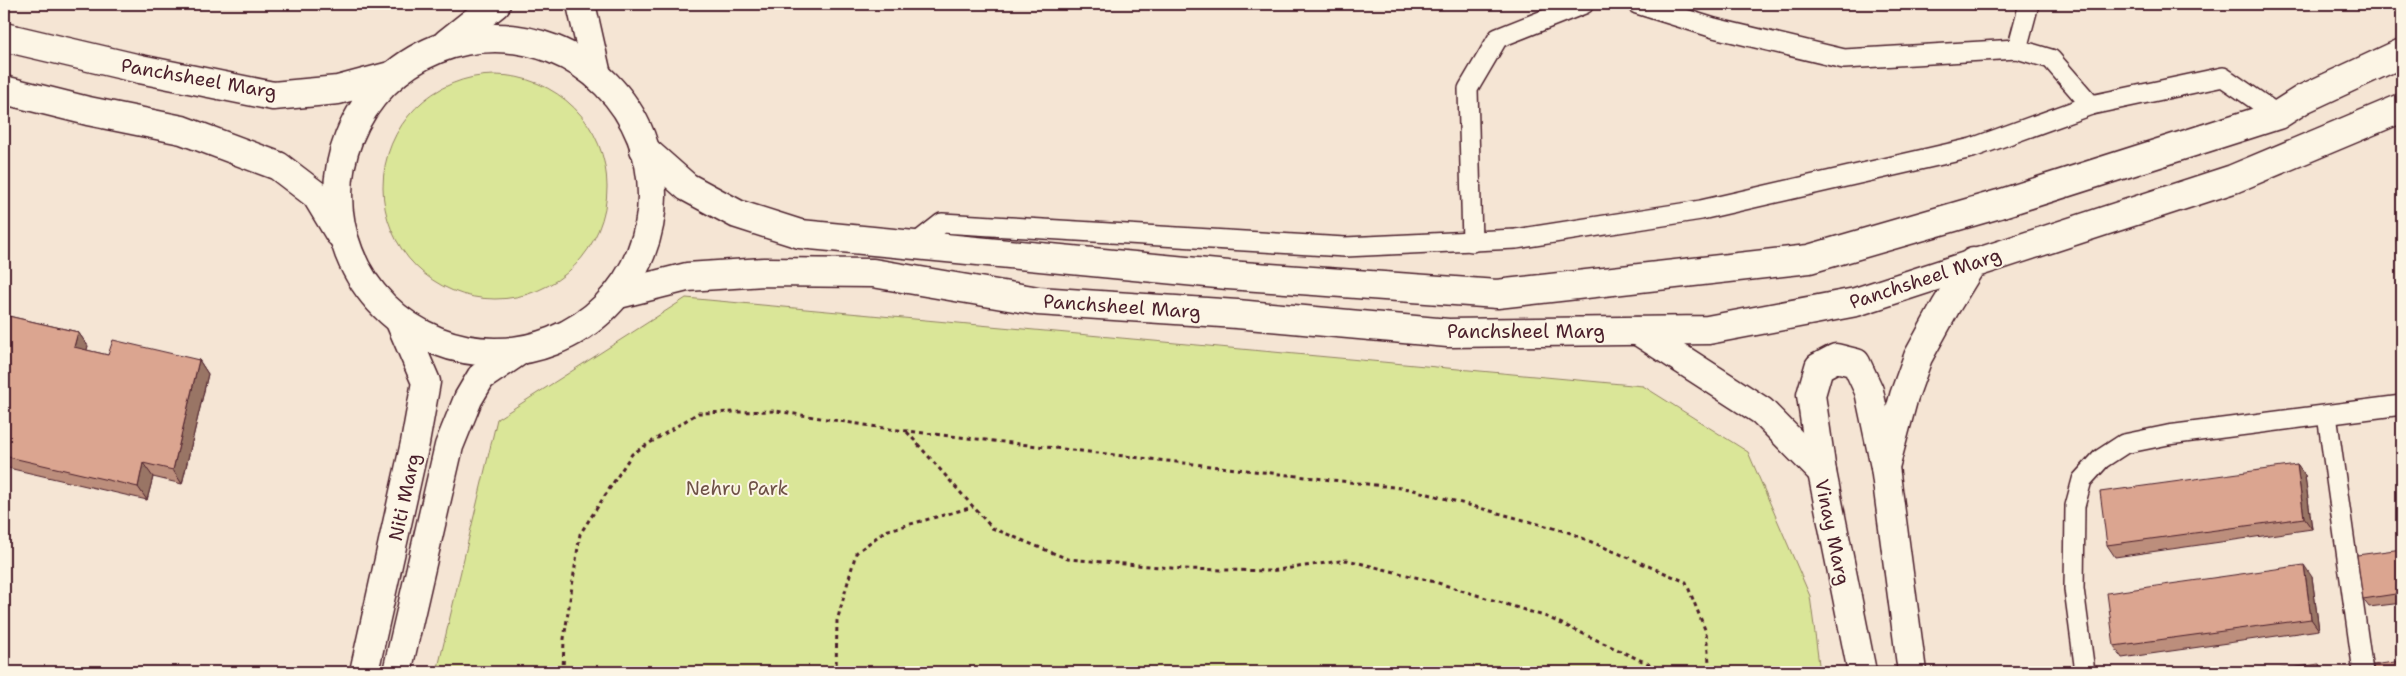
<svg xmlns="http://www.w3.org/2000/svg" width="2406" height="676" viewBox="0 0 2406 676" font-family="'Shantell Sans',sans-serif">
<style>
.green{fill:#dae698;stroke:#928262}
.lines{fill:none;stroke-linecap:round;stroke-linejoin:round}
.lane-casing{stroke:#4a1f2b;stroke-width:22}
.secondary-casing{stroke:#4a1f2b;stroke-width:31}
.path{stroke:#4a1f2b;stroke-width:3;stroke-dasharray:4 4;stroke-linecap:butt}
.lane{stroke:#fcf5e5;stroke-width:19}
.secondary{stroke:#fcf5e5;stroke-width:28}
.wall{fill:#bc8e7c;stroke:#4a1f2b}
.shaded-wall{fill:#997465;stroke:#4a1f2b}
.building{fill:#dba590;stroke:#4a1f2b}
.labels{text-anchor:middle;stroke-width:4;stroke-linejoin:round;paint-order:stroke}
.street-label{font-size:19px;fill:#4a1f2b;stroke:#fcf5e5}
.park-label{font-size:19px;fill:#6e5146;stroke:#fcf5e5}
</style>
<rect width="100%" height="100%" fill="#f5e5d4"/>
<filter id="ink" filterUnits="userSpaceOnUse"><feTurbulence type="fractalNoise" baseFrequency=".02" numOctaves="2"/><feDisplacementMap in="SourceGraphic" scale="10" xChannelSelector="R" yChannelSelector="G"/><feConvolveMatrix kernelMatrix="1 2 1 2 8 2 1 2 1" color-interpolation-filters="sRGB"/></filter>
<g filter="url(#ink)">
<g class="green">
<circle cx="495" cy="187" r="112"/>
<polygon points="686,298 1643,386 1748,452 1810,596 1820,672 437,672 497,419"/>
</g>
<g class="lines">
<g class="lane-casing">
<g id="lane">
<polyline points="1637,4 1714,28 1844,59 2017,49 2051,59 2091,105"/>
<polyline points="2017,49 2029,4"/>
<polyline points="1472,242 1468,89 1498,38 1584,4"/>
<polyline points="914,245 942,223 1345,247 1516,239 1701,210 1972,148 2091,105 2223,77 2278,115"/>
<polyline points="2327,415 2363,672"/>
<polyline points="2085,672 2074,589 2075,506 2082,480 2101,459 2124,444 2168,435 2402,405"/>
</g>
</g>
<g class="secondary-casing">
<g id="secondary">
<polyline points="581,4 597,75"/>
<polyline points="4,37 140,69 273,96 338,90 394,75"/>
<circle cx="495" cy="195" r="157"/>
<polyline points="447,43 496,4"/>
<polyline points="4,90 88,111 182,130 278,166 316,195 339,233"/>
<polyline points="644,149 687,187 737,214 800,234 1228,275 1497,294 1809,259 1999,204 2278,115 2303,99 2402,53"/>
<polyline points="619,294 687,277 764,272 873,273 1038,301 1237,314 1448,333 1708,330 1856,302 2233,179 2402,108"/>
<polyline points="1638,331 1762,411 1822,472"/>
<polyline points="364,672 415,443 426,382 401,324"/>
<polyline points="397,672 449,446 468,399 481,377 518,352"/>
<polyline points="1862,672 1822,472 1811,395 1819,367 1836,358 1856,363 1869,391 1885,467"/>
<polyline points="1912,672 1885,467 1904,396 1918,357 1946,306 1973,262"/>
</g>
</g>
<g class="path">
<polyline points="907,432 992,528 1068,559 1183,569 1270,571 1347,560 1435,582 1547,617 1653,666 1660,672"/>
<polyline points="563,672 564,639 580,534 632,454 698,413 776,411 890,429 1410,489 1568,532 1686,582 1706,632 1710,672"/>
<polyline points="836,672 837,621 856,553 885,531 973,507"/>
</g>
<use href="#lane" class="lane"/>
<use href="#secondary" class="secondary"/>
</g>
<g class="wall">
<polygon points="4,315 78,332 88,346 86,350 108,355 199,360 208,374 182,484 153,477 147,500 4,467"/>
<polygon points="2297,465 2305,476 2312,529 2115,557 2107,545"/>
<polygon points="2402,549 2402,603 2369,607 2363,599"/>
<polygon points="2312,577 2319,630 2122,658 2114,646"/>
</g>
<g class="shaded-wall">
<polygon points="78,332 88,346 84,361 74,347"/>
<polygon points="199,360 208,374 182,484 173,470"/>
<polygon points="143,463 153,477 147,500 138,487"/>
<polygon points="2297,465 2305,476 2312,529 2304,518"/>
<polygon points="2304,565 2312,577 2319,630 2311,619"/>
<polygon points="2319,664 2325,672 2320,672"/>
</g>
<g class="building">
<polygon points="4,315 78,332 74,347 108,355 113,340 199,360 173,470 143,463 138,487 4,456"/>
<polygon points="2297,465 2304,518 2107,545 2100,492"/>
<polygon points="2402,549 2402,593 2363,599 2357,555"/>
<polygon points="2304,565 2311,619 2114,646 2107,593"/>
<polygon points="2402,661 2402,672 2374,672 2373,665"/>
<polygon points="2319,664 2320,672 2261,672"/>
</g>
</g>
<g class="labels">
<g class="street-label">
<text transform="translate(199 78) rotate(10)" y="7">Panchsheel Marg</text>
<text transform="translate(1925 278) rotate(-18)" y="7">Panchsheel Marg</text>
<text transform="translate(1122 306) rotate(4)" y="7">Panchsheel Marg</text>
<text x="1526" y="338">Panchsheel Marg</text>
<text transform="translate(404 497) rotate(-78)" y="7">Niti Marg</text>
<text transform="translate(1833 532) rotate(78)" y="7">Vinay Marg</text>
</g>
<g class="park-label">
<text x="737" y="495">Nehru Park</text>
</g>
</g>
<rect width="2406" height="676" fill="none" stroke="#fcf5e5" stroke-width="20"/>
<rect x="10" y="10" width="2386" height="656" fill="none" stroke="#4a1f2b" stroke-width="2" filter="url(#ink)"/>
</svg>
